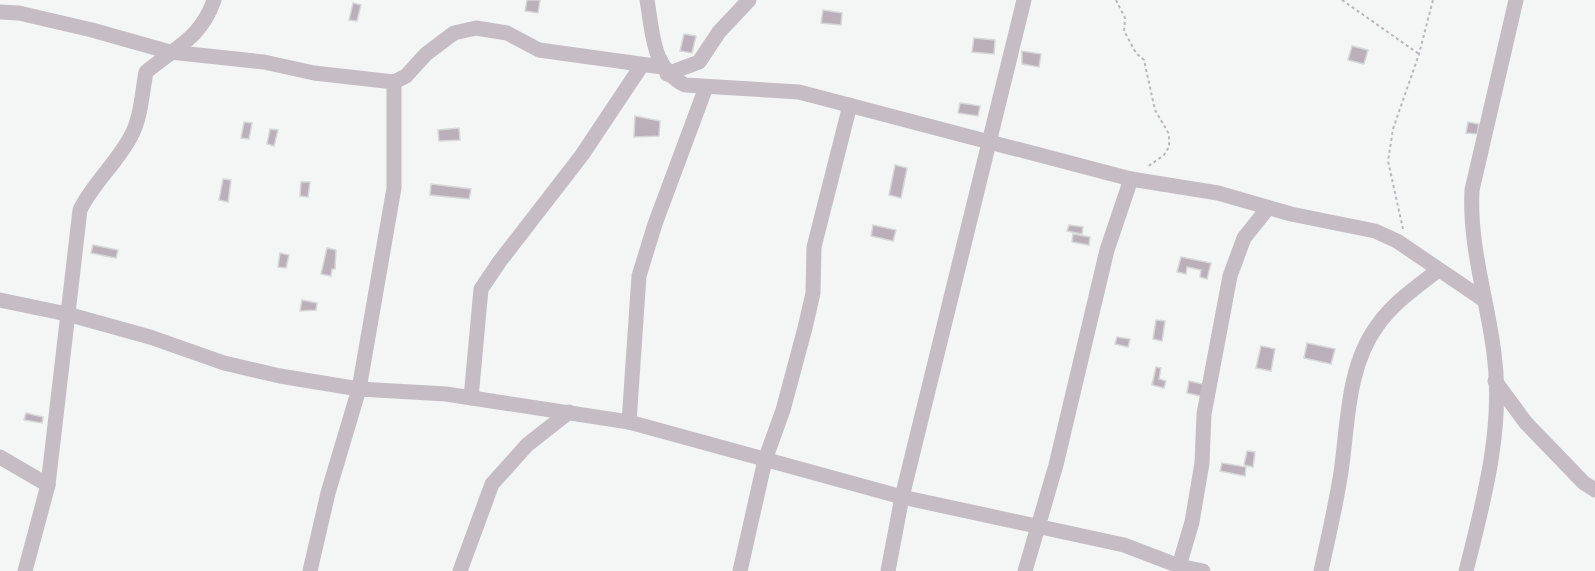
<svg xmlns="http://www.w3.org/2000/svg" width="1595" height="571" viewBox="0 0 1595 571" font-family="'Source Sans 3',sans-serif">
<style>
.building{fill:#bbafba;stroke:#d5d8d7;stroke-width:1.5}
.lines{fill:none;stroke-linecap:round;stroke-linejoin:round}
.path{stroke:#bcb5bb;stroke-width:2;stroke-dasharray:3 3;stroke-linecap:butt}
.minor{stroke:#c6bdc4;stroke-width:15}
</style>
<rect width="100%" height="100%" fill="#f3f6f5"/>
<g class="building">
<polygon points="527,0 540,0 538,13 525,11"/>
<polygon points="353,3 361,5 357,21 349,20"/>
<polygon points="823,10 842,13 841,25 821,23"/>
<polygon points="684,34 696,36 692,53 680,51"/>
<polygon points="974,38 995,40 994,54 972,52"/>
<polygon points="1352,46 1368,50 1364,64 1348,60"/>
<polygon points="1022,51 1041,54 1039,67 1022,64"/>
<polygon points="960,103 980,106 978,116 958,113"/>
<polygon points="635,116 660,121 659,136 634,137"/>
<polygon points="244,122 252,123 249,139 241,138"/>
<polygon points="1468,122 1479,124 1477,134 1466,133"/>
<polygon points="459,128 460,140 439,141 438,130"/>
<polygon points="270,129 278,130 274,146 267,144"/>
<polygon points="895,165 907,168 901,198 889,195"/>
<polygon points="223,179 231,180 228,202 219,200"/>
<polygon points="301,182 310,182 308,197 300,196"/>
<polygon points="431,184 471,189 469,199 430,195"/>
<polygon points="873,225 896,230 893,241 871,236"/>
<polygon points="1069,225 1083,227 1082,234 1067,231"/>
<polygon points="1073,234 1090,237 1089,245 1072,242"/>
<polygon points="93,245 118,250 116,258 91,253"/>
<polygon points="327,248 336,250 335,269 332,269 331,276 321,274"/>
<polygon points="280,253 289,255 286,268 278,267"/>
<polygon points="1181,257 1211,263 1207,279 1200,277 1201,270 1187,267 1186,274 1177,272"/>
<polygon points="302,300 317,303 316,310 300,311"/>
<polygon points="1156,320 1165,321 1162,341 1153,339"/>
<polygon points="1117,337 1130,339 1128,347 1115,344"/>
<polygon points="1307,343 1335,349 1331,364 1304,358"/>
<polygon points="1261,346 1275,349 1271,371 1256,368"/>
<polygon points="1156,367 1161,368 1159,379 1166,381 1164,388 1152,385"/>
<polygon points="1189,381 1207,385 1205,397 1187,393"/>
<polygon points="26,413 43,417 42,423 24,420"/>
<polygon points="1247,451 1255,452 1253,467 1244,465"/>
<polygon points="1222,463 1246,467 1245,476 1220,471"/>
</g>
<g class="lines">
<g class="path">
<polyline points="1116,0 1125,18 1124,31 1136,53 1144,60 1155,110 1169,134 1169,147 1164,155 1147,167"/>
<polyline points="1342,0 1419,54"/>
<polyline points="1403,229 1388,161 1393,129 1419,54 1433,0"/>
</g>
<g class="minor">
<path d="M 647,0 C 653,34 652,69 685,85 L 799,92 L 1131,179 L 1218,193 L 1291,214 L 1375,231 L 1397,241 L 1484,300"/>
<polyline points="0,12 19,13 92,30 170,52 264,62 314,73 394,82 406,76 426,54 454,33 476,28 507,33 539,50 662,67"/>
<polyline points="667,74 699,62 719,32 749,0"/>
<polyline points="0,300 67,314 150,337 224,363 280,376 359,389 446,394 629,422 902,497 1124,545 1179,566 1203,571"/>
<polyline points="1495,381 1526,423 1584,483 1595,490"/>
<polyline points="471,398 481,289 500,261 582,155 642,65"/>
<polyline points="629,422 639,276 655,224 706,87"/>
<polyline points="0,457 48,485"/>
<polyline points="1179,566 1192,522 1202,463 1204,414 1230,276 1244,238 1268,208"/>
<path d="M 25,571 L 48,485 L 80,210 C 93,183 117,163 131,136 C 141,118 142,93 146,72 C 176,47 201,38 214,0"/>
<polyline points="310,571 328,493 359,389 394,188 394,82"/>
<polyline points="460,571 492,484 527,445 569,412"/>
<polyline points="740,571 765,460 783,410 805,328 813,293 814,247 850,105"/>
<polyline points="888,571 902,497 1024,0"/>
<polyline points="1025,571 1056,465 1107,250 1131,179"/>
<path d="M 1321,571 C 1328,538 1336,505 1341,472 C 1348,424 1347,367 1377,326 C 1393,303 1415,288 1437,271"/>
<path d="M 1466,571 C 1484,500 1504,427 1494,353 C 1487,298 1469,246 1472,190 L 1516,0"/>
</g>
</g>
</svg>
